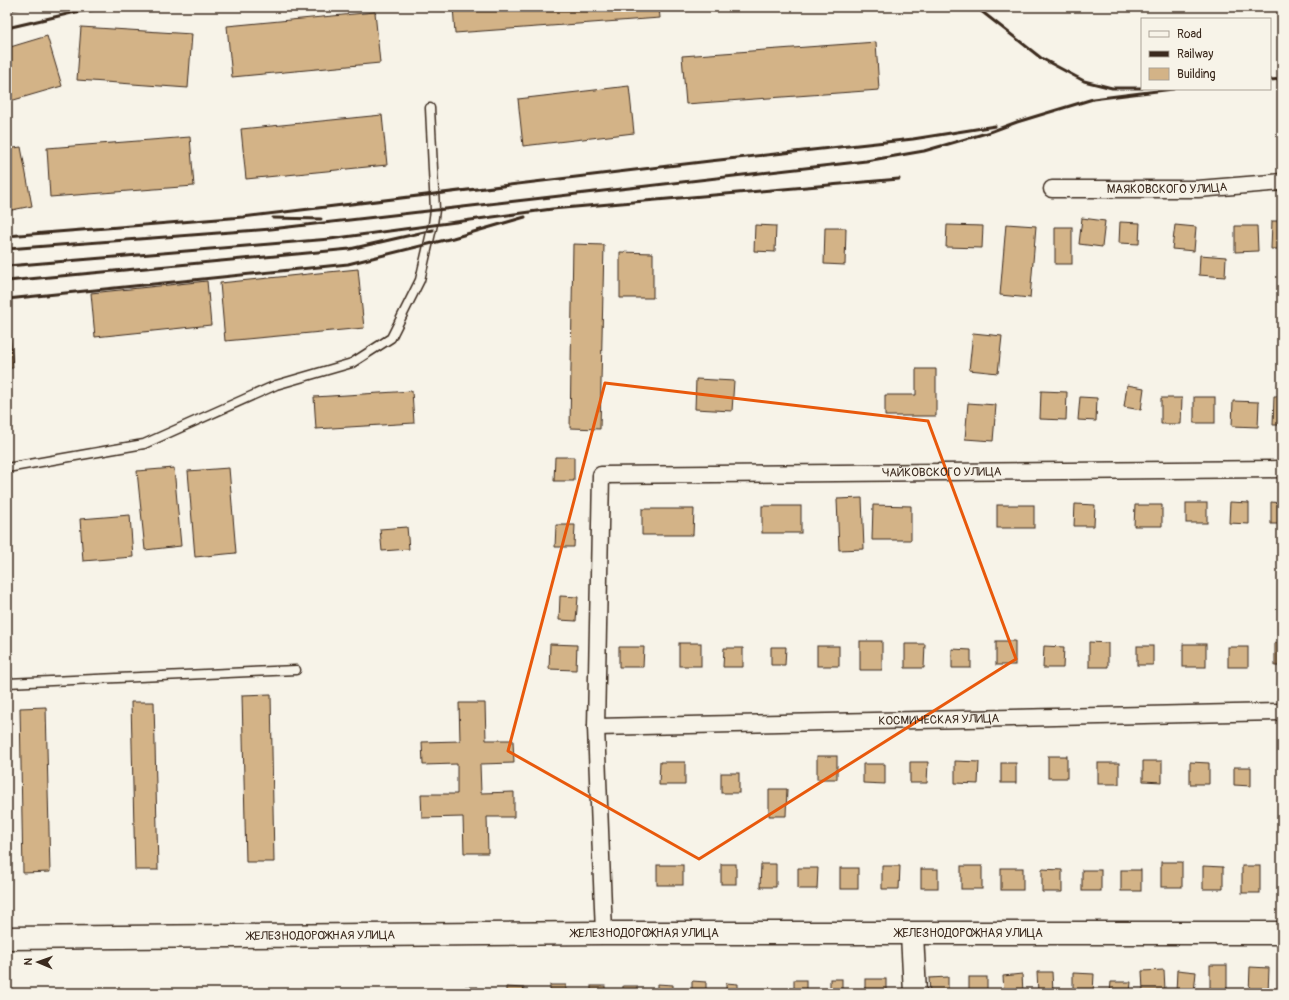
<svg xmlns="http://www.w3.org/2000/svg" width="1289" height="1000" viewBox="0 0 1289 1000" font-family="Pangolin,sans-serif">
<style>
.building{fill:#d3b387;stroke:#3b2a1e}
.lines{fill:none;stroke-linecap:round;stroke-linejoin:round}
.lane-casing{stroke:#3b2a1e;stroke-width:11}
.street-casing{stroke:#3b2a1e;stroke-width:19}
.secondary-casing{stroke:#3b2a1e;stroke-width:25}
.lane{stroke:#f7f3e8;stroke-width:8}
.street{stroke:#f7f3e8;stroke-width:16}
.secondary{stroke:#f7f3e8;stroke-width:22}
.rail{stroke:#3b2a1e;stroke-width:3}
.marked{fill:none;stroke:#e8590c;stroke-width:3;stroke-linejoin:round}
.labels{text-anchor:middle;stroke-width:4;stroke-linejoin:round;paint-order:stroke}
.street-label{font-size:12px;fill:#3b2a1e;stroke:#f7f3e8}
</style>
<rect width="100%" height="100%" fill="#f7f3e8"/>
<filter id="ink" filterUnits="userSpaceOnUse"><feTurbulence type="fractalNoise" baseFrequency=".025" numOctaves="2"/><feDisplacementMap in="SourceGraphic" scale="8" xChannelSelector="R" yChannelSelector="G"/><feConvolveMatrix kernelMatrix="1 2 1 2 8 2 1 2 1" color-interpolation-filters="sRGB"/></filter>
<g filter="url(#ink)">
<g class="building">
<polygon points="7,7 29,7 7,11"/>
<polygon points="453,7 659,7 660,18 455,33"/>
<polygon points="375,12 380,63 232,77 227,26"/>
<polygon points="81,27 192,34 188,88 77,80"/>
<polygon points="47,36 62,86 7,102 7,48"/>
<polygon points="876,42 879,90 686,104 682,56"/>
<polygon points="629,86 634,133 523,146 518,99"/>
<polygon points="382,115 387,165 246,179 241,129"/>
<polygon points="190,137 194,186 50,197 47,148"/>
<polygon points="21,147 32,206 7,211 7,149"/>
<polygon points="1082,218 1105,221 1102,247 1079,244"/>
<polygon points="1272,221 1282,221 1282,249 1271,249"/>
<polygon points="1120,222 1140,223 1139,244 1119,243"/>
<polygon points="1006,224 1036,226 1030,298 1000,295"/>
<polygon points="755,225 776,226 775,252 754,251"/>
<polygon points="947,225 983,226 982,248 946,247"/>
<polygon points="1175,225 1196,227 1194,251 1172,249"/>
<polygon points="1235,226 1257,226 1258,251 1235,252"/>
<rect x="1055" y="227" width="17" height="37"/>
<polygon points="825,228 846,228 845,265 824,264"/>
<polygon points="573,244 604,245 600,429 570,428"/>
<polygon points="620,252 653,253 653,298 620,298"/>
<polygon points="1200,255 1226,257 1225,277 1199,275"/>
<polygon points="358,269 364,328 225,341 220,283"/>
<polygon points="207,281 211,325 95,337 91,293"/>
<polygon points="9,317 13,368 7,368 7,318"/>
<polygon points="973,333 1002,336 998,373 969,370"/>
<polygon points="916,369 936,369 936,416 885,416 885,395 916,395"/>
<polygon points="696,379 734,381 732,411 695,409"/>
<polygon points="1127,385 1144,388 1141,410 1124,407"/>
<polygon points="412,391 414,423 316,429 314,397"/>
<polygon points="1041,391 1067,392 1066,420 1040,419"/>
<polygon points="1274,396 1282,396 1282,425 1273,425"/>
<polygon points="1080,397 1097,398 1096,421 1078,420"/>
<rect x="1194" y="397" width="21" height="26"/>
<polygon points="1161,398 1182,398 1181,424 1161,424"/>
<polygon points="1233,401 1259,402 1258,427 1232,426"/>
<polygon points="968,403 996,405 993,441 965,439"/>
<polygon points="555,457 574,457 574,481 554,481"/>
<polygon points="174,468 181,546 145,550 137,471"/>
<polygon points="229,468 236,553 195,557 188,471"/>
<polygon points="862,498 864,549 839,550 837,499"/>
<polygon points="1230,502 1249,503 1249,524 1229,523"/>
<polygon points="1271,502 1282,503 1282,524 1271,524"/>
<rect x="1186" y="503" width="21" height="20"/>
<polygon points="1075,504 1095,505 1094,526 1074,526"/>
<polygon points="873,505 911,506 911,540 872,540"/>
<rect x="997" y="505" width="37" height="23"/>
<polygon points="1135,505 1162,505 1162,526 1134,526"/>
<rect x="762" y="506" width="39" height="27"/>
<polygon points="642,509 694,509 693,535 642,535"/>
<polygon points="130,515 133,557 83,561 80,519"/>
<polygon points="556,525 575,525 574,547 555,547"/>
<polygon points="407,527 409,549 382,551 380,529"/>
<polygon points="560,596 578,597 576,621 559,620"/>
<rect x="860" y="641" width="22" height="29"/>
<rect x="996" y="641" width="19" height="24"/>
<polygon points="1089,642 1108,643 1108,667 1089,667"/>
<rect x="679" y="643" width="22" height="23"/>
<rect x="1275" y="643" width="7" height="23"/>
<polygon points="550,644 577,645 576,670 549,669"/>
<polygon points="905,644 925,644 924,668 905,668"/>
<rect x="1183" y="644" width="23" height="23"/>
<rect x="817" y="646" width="22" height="20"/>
<polygon points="1044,646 1064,647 1063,668 1043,668"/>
<rect x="1137" y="646" width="16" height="19"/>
<polygon points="619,647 644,647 643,667 619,667"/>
<polygon points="771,647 786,647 785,665 771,665"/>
<rect x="1228" y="647" width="20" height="20"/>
<polygon points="724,648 743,648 743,667 723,667"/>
<polygon points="952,649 971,650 971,668 952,668"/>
<polygon points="271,694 274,862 246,862 242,695"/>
<polygon points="131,702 154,702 158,870 135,870"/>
<polygon points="459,703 485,703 486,740 513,740 514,763 480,764 481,793 514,792 514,817 487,817 488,853 464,853 463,817 422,818 421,794 457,794 457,764 423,765 422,742 460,741"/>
<polygon points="46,707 50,872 23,873 20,708"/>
<rect x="817" y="756" width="20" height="23"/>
<rect x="1048" y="756" width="19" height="22"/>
<polygon points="955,761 979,762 978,784 955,783"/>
<polygon points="1143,761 1162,761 1162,782 1143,781"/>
<polygon points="660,762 685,762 685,785 659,785"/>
<polygon points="910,762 928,762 927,783 910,783"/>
<polygon points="1190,762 1209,763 1209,784 1190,784"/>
<rect x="1001" y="763" width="15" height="20"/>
<rect x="1098" y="763" width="21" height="21"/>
<polygon points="863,764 885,764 885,784 863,783"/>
<polygon points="1234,767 1251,767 1251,786 1234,785"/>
<rect x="721" y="773" width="18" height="20"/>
<polygon points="769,789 787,789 786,816 769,816"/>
<rect x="1161" y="862" width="21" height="25"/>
<rect x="721" y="864" width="15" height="20"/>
<polygon points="761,864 776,864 776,887 760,887"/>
<rect x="657" y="865" width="26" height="20"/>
<polygon points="882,866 900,866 899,889 882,889"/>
<rect x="961" y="866" width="21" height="23"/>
<polygon points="1203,866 1223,867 1223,889 1203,889"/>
<rect x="1242" y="866" width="18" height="27"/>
<polygon points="798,868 818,868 817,889 798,889"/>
<rect x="840" y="868" width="18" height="21"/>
<rect x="1001" y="868" width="22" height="22"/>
<rect x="921" y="869" width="17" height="19"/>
<polygon points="1042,869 1062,870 1062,892 1042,892"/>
<rect x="1082" y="870" width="19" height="21"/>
<rect x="1121" y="870" width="20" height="21"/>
<rect x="1210" y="965" width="17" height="28"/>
<polygon points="1250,967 1269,968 1268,993 1249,993"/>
<polygon points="1164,970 1165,990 1143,991 1142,971"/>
<polygon points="1177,970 1196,972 1194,993 1176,993"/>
<polygon points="1037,972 1052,972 1053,993 1038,993"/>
<polygon points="1073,973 1094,974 1093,993 1073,993"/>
<polygon points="1022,974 1023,993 1004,993 1003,976"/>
<polygon points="948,977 948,993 930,993 929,978"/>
<rect x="969" y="977" width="18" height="16"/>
<rect x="830" y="979" width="12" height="14"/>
<rect x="865" y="979" width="21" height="14"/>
<rect x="794" y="980" width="12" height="13"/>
<polygon points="692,981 706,982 706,993 692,993"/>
<polygon points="1111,982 1131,982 1130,993 1110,993"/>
<polygon points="726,983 738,984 738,993 726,993"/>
<polygon points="657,984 673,985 673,993 657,993"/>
<rect x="550" y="985" width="16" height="8"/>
<rect x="591" y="986" width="14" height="7"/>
<rect x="623" y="986" width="14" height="7"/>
<polygon points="465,987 478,987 477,993 465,993"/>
<polygon points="506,987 524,988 524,993 506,993"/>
</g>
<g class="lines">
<g class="lane-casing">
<g id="lane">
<polyline points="7,468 144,444 276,385 352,363 391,338 420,280 433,224 435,210 430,108"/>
<polyline points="7,683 296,670"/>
</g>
</g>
<g class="street-casing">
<g id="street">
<path id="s1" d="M 1052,189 L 1198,189 L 1282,182"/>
<path id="s2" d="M 596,727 L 1282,712"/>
<path id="s3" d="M 604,933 L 596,727 L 601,475 L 1282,469"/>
</g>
</g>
<g class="secondary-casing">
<g id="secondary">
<polyline points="912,934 915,993"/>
<path id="s4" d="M 7,938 L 604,933 L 1282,933"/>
</g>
</g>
<use href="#lane" class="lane"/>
<use href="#street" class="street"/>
<use href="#secondary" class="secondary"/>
<g class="rail">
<polyline points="976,7 1041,58 1084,81 1112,88 1142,88"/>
<polyline points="7,28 76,12 113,7"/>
<polyline points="1270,80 1282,79"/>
<polyline points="273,218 321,219"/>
<polyline points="7,236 243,217 710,161 913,139 995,126"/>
<polyline points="7,249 271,229 866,161 924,151 990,132 1017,122 1093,99 1173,89"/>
<polyline points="7,266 330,239 552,209 899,179"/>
<polyline points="7,281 350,249 433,230"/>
<polyline points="7,299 348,264 453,238 525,217"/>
</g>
</g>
</g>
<path class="marked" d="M 605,383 L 928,421 L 1016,659 L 699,859 L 508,751 Z"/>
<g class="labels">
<g class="street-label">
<text dy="4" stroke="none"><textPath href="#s1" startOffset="115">МАЯКОВСКОГО УЛИЦА</textPath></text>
<text dy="4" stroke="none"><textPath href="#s3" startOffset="799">ЧАЙКОВСКОГО УЛИЦА</textPath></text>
<text dy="4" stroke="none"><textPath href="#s2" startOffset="343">КОСМИЧЕСКАЯ УЛИЦА</textPath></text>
<text dy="4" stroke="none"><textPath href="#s4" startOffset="638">ЖЕЛЕЗНОДОРОЖНАЯ УЛИЦА</textPath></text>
<text dy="4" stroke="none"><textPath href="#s4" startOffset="962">ЖЕЛЕЗНОДОРОЖНАЯ УЛИЦА</textPath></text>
<text dy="4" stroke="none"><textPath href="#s4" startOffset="314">ЖЕЛЕЗНОДОРОЖНАЯ УЛИЦА</textPath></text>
</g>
</g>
<rect width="1289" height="1000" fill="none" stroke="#f7f3e8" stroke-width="24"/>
<rect x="12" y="12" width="1265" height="976" fill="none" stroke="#3b2a1e" stroke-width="1.5" filter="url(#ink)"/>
<rect x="1141" y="18" width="130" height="72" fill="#f7f3e8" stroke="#aca397"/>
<rect x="1149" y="31" width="20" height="6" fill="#f7f3e8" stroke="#aca397"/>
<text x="1177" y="38" font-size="12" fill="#3b2a1e">Road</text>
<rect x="1149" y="51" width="20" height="6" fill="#3b2a1e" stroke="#aca397"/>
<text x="1177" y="58" font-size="12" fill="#3b2a1e">Railway</text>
<rect x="1149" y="68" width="20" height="12" fill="#d3b387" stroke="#aca397"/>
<text x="1177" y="78" font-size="12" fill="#3b2a1e">Building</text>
<g transform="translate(38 962) rotate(272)" stroke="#f7f3e8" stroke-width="3" paint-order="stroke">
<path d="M0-3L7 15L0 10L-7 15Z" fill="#3b2a1e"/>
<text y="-6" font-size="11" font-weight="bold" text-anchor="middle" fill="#3b2a1e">N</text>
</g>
</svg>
